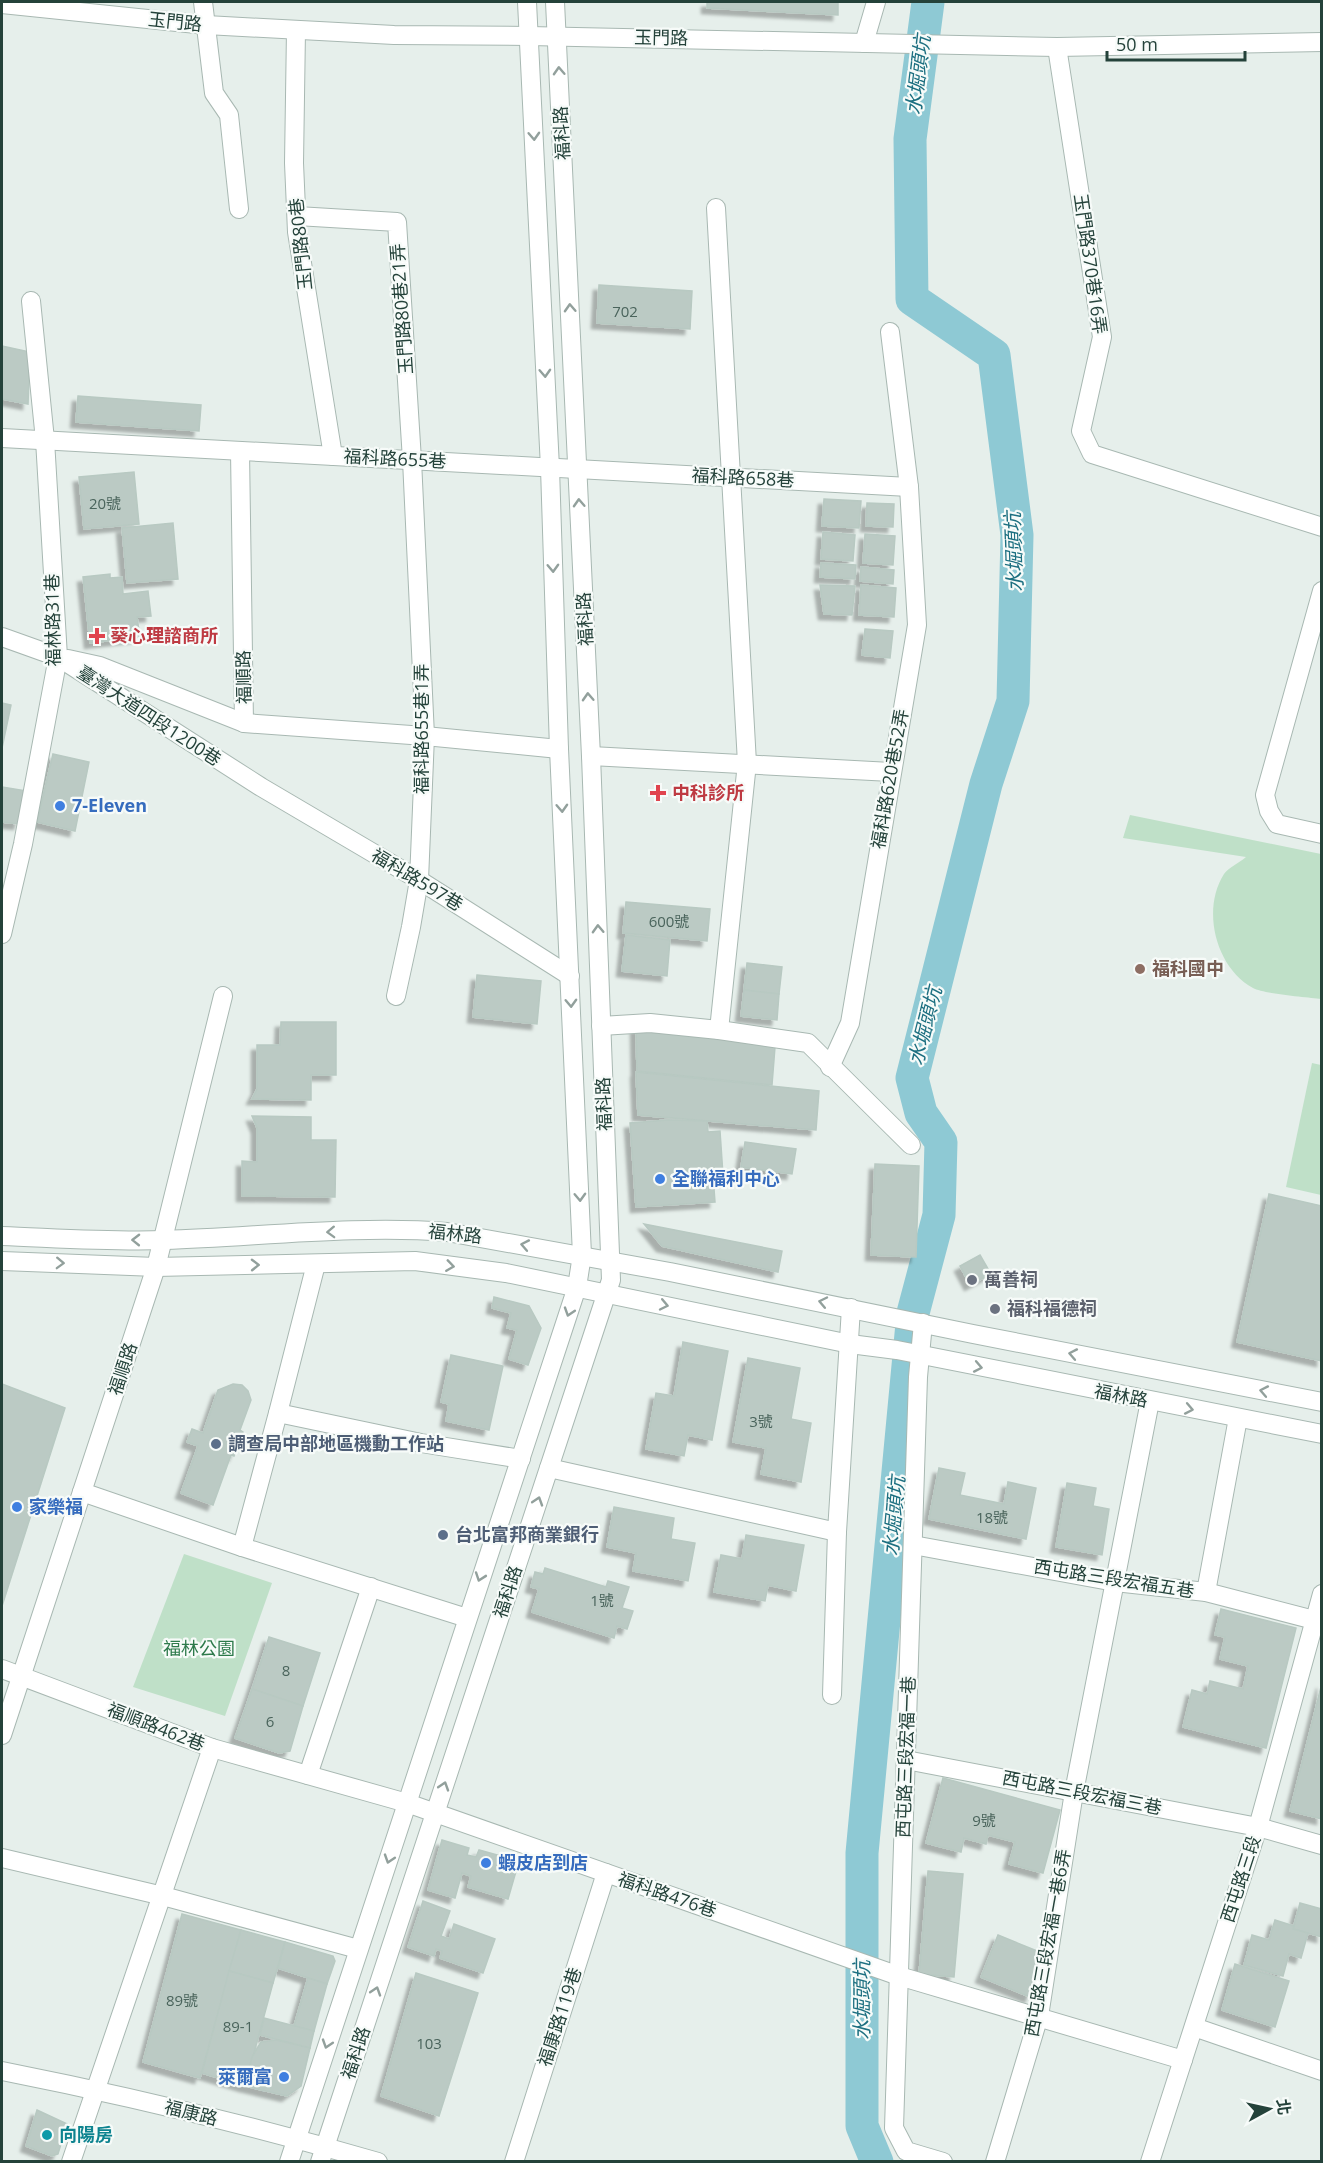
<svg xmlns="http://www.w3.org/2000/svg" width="1323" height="2163" viewBox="0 0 1323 2163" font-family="'Open Sans','Noto Sans TC',sans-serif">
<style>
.green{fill:#bfe0c8}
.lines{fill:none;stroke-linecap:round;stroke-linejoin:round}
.river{stroke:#8ec9d4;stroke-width:33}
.building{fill:#bbcac4;stroke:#b8c9c2;stroke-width:1.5;filter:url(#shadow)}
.minor-casing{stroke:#a8b8b2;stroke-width:20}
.minor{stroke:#fff;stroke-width:18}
.oneway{stroke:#92a09c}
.health-dot{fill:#e0444e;stroke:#f7fbf9;stroke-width:2}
.shop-dot{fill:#3f7fe0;stroke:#f7fbf9;stroke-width:2}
.education-dot{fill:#8d6e63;stroke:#f7fbf9;stroke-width:2}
.worship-dot{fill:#6b7280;stroke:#f7fbf9;stroke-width:2}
.service-dot{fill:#5c6f8a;stroke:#f7fbf9;stroke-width:2}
.culture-dot{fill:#0f9aa8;stroke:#f7fbf9;stroke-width:2}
.labels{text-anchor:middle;stroke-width:4.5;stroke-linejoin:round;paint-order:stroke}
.number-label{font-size:15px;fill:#4a645c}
.street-label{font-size:18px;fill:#24423a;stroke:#f7fbf9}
.health-label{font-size:18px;font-weight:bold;fill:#be3a42;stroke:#f7fbf9;text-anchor:start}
.shop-label{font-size:18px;font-weight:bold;fill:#366cbe;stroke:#f7fbf9;text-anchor:start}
.education-label{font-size:18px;font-weight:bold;fill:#785e54;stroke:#f7fbf9;text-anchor:start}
.worship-label{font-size:18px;font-weight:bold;fill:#5b616d;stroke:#f7fbf9;text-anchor:start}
.service-label{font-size:18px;font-weight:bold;fill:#4e5e75;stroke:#f7fbf9;text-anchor:start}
.park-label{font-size:18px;fill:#2d7a4b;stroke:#f7fbf9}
.culture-label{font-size:18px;font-weight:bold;fill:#0d838f;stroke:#f7fbf9;text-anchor:start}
.water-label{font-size:20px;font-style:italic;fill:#1c6f80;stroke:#f7fbf9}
</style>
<defs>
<filter id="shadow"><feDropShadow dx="-5.5" dy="5.5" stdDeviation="1.5" flood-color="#0004"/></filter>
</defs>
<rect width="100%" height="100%" fill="#e6efeb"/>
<g class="green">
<path d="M 1130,815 L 1321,854 L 1321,999 C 1307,997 1264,994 1253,988 C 1216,968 1201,910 1224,874 C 1229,867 1239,863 1246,857 L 1123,838 Z"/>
<polygon points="1312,1063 1321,1065 1321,1195 1286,1187"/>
<polygon points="184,1554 272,1583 225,1716 133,1687"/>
</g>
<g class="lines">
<polyline class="river" points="877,2162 862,2126 862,1853 913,1313 939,1215 941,1142 921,1113 912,1078 986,784 1013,701 1017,535 994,355 912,299 910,139 928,2"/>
</g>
<g class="building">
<polygon points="707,2 838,2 838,15 707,8"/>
<polygon points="599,285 692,291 690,329 597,323"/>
<polygon points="2,346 30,352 28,404 2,399"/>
<polygon points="78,396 201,405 199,431 76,422"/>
<polygon points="134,472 139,524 84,529 79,477"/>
<polygon points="824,499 861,501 859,528 822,526"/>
<polygon points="867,503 894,504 893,527 866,526"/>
<polygon points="173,523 178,579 127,583 122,528"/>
<polygon points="823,532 855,535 853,561 821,559"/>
<polygon points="865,534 895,536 893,565 863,563"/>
<polygon points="821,563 856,565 855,579 820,577"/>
<polygon points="861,567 894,570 893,584 860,581"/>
<polygon points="110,574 110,578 122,577 123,594 148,591 151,616 137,617 140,637 90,643 83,577"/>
<polygon points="820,585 855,586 852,615 824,614"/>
<polygon points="861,585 896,588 894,617 859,615"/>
<polygon points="865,629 893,631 890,658 862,655"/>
<polygon points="2,703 11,705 2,748"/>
<polygon points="53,754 89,762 75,831 37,822"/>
<polygon points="2,787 27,791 19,824 2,822"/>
<polygon points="626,902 710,909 707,941 623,933"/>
<polygon points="626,935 670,940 667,976 622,971"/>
<polygon points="747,963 782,967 779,994 744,990"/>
<polygon points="477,975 541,981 537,1024 473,1017"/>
<polygon points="744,990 779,994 777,1020 741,1016"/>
<polygon points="281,1022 336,1022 336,1075 311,1075 311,1100 252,1099 257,1089 257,1045 280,1045"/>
<polygon points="636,1027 775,1047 772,1085 637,1071"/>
<polygon points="636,1072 819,1091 816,1130 638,1115"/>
<polygon points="252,1116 311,1117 311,1140 336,1140 335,1197 242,1196 242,1161 257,1162 257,1128"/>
<polygon points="668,1120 707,1121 708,1132 720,1131 723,1175 713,1176 715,1202 636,1207 630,1123"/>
<polygon points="745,1142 796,1149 792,1174 741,1167"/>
<polygon points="875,1164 919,1166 916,1257 871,1255"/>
<polygon points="1269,1194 1322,1206 1322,1361 1237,1342"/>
<polygon points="644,1224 782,1251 778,1272 662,1246"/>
<polygon points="980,1255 991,1274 970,1285 960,1266"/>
<polygon points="494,1297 529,1306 541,1328 528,1365 509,1359 517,1330 507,1328 511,1313 492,1308"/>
<polygon points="683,1342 728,1351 712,1440 688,1435 684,1456 646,1449 656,1393 674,1396"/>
<polygon points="451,1355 503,1366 489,1430 446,1421 449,1404 441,1402"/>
<polygon points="748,1358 800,1368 791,1419 811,1423 801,1482 761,1474 766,1448 733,1442"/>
<polygon points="2,1384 65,1408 2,1606"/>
<polygon points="233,1384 242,1385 248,1391 251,1400 240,1430 243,1432 234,1456 231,1455 213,1505 181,1493 198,1446 187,1442 192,1429 203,1433 218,1390"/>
<polygon points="939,1468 965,1473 960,1495 1004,1504 1008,1482 1036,1488 1026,1539 929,1519"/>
<polygon points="1067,1483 1096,1488 1093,1506 1109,1509 1102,1555 1056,1547"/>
<polygon points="614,1507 674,1518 671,1539 695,1543 688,1581 633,1571 636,1553 607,1547"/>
<polygon points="746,1535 804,1545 796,1591 768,1585 765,1601 714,1592 721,1555 742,1559"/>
<polygon points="545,1568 606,1587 608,1581 629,1587 622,1608 633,1611 627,1629 617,1626 614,1638 532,1612 539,1589 531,1587 535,1572 543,1574"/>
<polygon points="1221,1609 1296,1628 1266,1748 1183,1727 1192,1690 1207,1694 1210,1681 1243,1689 1248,1666 1220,1659 1225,1637 1215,1635"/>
<polygon points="269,1637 320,1653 303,1706 252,1689"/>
<polygon points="1322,1683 1322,1819 1290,1811"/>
<polygon points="252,1689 303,1706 290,1751 279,1753 235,1738"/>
<polygon points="943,1778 1060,1810 1043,1873 1009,1864 1015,1842 988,1835 986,1844 964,1838 961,1852 926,1843"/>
<polygon points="442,1840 469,1848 467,1855 476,1857 479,1850 519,1861 508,1899 468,1887 471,1876 462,1873 455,1898 428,1890"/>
<polygon points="928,1871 963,1874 954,1977 919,1974"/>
<polygon points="423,1901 450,1911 441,1936 449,1939 454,1924 495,1939 483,1973 440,1958 442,1951 436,1949 434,1956 408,1947"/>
<polygon points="1300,1903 1322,1909 1322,1937 1293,1929"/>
<polygon points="182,1914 241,1930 200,2078 143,2062"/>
<polygon points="1275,1920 1294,1926 1293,1929 1308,1933 1301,1958 1289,1954 1283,1976 1244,1965 1252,1935 1269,1940"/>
<polygon points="241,1930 285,1942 273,1983 229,1971"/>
<polygon points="998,1935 1047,1955 1030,1997 981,1977"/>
<polygon points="285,1942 333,1956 335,1961 327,1984 278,1968"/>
<polygon points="1235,1964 1289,1981 1275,2027 1222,2010"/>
<polygon points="229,1971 273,1983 245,2086 202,2073"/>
<polygon points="416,1973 478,1993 439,2116 381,2096"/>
<polygon points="308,1978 327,1984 314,2031 294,2026"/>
<polygon points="264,2018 314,2031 310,2048 260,2035"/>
<polygon points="276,2040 310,2048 301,2086 287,2096 245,2086 252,2057 261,2042"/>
<polygon points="37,2110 67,2124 58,2154 52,2156 26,2146"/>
</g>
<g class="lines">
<g class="minor-casing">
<g id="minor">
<polyline points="203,2 214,93 229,115 239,209"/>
<polyline points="2,4 206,25 394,35 529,36 1057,47 1322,42"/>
<polyline points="296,30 294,163 297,232 333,456"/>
<polyline points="864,43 876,2"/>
<polyline points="1057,47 1102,337 1081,431 1092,454 1322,527"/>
<polyline points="716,208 747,763 719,1030"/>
<polyline points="297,216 397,222 412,460 425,736 419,880 411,927 396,996"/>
<polyline points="2,438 909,487"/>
<polyline points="240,451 244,723"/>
<polyline points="1322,591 1265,795 1269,811 1277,824 1322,834"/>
<polyline points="2,637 58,657 261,787 419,880 570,976"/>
<polyline points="68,659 100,666 244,723 425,736 559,749"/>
<polyline points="591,756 891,772"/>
<polyline points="2,934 23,844 58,657 45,440 31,301"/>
<polyline points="601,1026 650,1023 719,1030 808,1043 911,1145"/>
<polyline points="830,1067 850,1023 917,625 909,487 890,332"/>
<path d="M 2,1236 C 56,1238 111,1242 165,1240 C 257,1237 356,1225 447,1232 L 670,1272 L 973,1334 L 1322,1402"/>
<polyline points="2,1261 156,1267 415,1261 506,1273 850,1344 897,1350 1322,1434"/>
<polyline points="923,1323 918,1377 894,2128 906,2151 943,2162"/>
<polyline points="278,1413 421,1443 521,1459"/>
<polyline points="549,1468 837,1532"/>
<polyline points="82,1492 242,1547 467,1618"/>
<polyline points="913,1545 1115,1582 1206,1592 1322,1622"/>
<polyline points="242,1547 278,1413 316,1264"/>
<polyline points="1206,1592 1238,1418"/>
<polyline points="2,1669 212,1748 407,1803 899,1976 1183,2060"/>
<polyline points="832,1695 837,1532 851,1308"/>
<polyline points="2,1735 156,1267 223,996"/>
<polyline points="906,1760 1258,1827 1322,1845"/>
<polyline points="308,1775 371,1587"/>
<polyline points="2,1858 163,1896 358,1949"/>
<polyline points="1194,2027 1322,2071"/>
<path d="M 2,2071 C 128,2096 254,2126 378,2162"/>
<polyline points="71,2162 212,1748"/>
<polyline points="289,2162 577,1287 582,1255 559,749 550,468 527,2"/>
<polyline points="320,2162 611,1280 591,756 555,2"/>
<polyline points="514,2162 606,1873"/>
<polyline points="995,2162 1039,2016 1074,1792 1150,1401"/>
<polyline points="1150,2162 1258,1827 1322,1594"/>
</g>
</g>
<use href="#minor" class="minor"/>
</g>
<defs><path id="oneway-chevron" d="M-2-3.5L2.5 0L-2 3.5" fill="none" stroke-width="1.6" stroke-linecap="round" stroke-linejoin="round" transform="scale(1.5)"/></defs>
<g class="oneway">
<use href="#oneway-chevron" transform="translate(559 71) rotate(-93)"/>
<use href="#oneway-chevron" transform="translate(534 136) rotate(87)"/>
<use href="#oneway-chevron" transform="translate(570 308) rotate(-93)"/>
<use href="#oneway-chevron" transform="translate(545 373) rotate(87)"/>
<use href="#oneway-chevron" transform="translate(579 503) rotate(-93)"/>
<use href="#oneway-chevron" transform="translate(553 568) rotate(88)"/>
<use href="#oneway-chevron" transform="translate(588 697) rotate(-93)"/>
<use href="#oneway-chevron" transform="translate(562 808) rotate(87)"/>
<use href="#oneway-chevron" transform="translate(598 929) rotate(-92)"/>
<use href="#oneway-chevron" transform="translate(571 1003) rotate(88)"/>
<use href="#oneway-chevron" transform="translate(580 1197) rotate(88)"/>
<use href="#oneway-chevron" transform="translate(331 1232) rotate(178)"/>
<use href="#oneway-chevron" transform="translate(136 1240) rotate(-179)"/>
<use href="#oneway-chevron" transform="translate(525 1245) rotate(-169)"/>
<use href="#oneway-chevron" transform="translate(60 1263) rotate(2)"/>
<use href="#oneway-chevron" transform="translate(255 1265) rotate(-1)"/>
<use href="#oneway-chevron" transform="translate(450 1266) rotate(8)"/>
<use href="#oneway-chevron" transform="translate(823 1302) rotate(-168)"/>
<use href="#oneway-chevron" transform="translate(664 1305) rotate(12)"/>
<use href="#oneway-chevron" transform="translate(569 1312) rotate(108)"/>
<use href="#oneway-chevron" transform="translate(1073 1354) rotate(-169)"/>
<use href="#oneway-chevron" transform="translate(978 1367) rotate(11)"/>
<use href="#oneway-chevron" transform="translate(1264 1391) rotate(-169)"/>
<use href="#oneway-chevron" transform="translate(1189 1409) rotate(11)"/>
<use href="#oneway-chevron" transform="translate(538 1501) rotate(-72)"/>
<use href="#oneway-chevron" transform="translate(480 1577) rotate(109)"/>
<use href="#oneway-chevron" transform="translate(444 1786) rotate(-72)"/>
<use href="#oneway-chevron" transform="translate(389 1859) rotate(108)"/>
<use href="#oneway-chevron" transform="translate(376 1991) rotate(-72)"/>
<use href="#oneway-chevron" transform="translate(327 2044) rotate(108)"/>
</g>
<g class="health-dot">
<path d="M94 627h6v6h6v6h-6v6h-6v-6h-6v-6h6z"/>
<path d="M655 784h6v6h6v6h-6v6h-6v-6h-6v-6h6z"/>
</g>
<g class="shop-dot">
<circle cx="60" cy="806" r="6"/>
<circle cx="660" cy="1179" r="6"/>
<circle cx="17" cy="1507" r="6"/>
<circle cx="486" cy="1863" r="6"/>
<circle cx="284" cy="2077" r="6"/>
</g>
<circle class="education-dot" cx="1140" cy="969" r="6"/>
<g class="worship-dot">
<circle cx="972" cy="1280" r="6"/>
<circle cx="995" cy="1309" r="6"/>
</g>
<g class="service-dot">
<circle cx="216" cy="1444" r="6"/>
<circle cx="443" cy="1535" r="6"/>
</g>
<circle class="culture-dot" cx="47" cy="2135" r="6"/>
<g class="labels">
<g class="number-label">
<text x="625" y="317">702</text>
<text x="105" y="509">20號</text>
<text x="669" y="927">600號</text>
<text x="761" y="1427">3號</text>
<text x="992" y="1523">18號</text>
<text x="602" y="1606">1號</text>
<text x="286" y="1676">8</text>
<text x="270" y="1727">6</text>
<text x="984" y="1826">9號</text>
<text x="182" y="2006">89號</text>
<text x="238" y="2032">89-1</text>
<text x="429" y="2049">103</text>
</g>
<g class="street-label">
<text transform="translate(175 22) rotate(6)" y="6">玉門路</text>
<text transform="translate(661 38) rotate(1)" y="6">玉門路</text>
<text transform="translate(562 133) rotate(-93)" y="6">福科路</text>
<text transform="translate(301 244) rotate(-96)" y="6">玉門路80巷</text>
<text transform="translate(1090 264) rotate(82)" y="6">玉門路370巷16弄</text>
<text transform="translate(402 309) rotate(-94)" y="6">玉門路80巷21弄</text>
<text transform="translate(395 459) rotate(3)" y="6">福科路655巷</text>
<text transform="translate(743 478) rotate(3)" y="6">福科路658巷</text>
<text transform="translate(585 619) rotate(-93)" y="6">福科路</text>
<text transform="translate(53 620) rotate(-91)" y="6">福林路31巷</text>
<text transform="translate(244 677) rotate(-91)" y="6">福順路</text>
<text transform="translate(149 716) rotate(33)" y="6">臺灣大道四段1200巷</text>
<text transform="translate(422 729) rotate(-90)" y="6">福科路655巷1弄</text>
<text transform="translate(890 779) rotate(-80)" y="6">福科路620巷52弄</text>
<text transform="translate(417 880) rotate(31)" y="6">福科路597巷</text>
<text transform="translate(604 1104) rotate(-92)" y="6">福科路</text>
<text transform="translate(455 1234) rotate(6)" y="6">福林路</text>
<text transform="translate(123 1369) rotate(-72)" y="6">福順路</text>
<text transform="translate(1121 1396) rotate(11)" y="6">福林路</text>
<text transform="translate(1114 1579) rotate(9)" y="6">西屯路三段宏福五巷</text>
<text transform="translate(508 1592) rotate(-72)" y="6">福科路</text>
<text transform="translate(156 1727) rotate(21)" y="6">福順路462巷</text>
<text transform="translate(906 1757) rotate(-88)" y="6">西屯路三段宏福一巷</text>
<text transform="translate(1082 1793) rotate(11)" y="6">西屯路三段宏福三巷</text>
<text transform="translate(1241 1879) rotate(-72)" y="6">西屯路三段</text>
<text transform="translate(667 1895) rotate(19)" y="6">福科路476巷</text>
<text transform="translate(1048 1943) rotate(-80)" y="6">西屯路三段宏福一巷6弄</text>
<text transform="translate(560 2017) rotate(-72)" y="6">福康路119巷</text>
<text transform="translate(356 2053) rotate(-72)" y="6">福科路</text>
<text transform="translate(191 2113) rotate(14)" y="6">福康路</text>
</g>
<g class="health-label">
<text x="110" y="642">葵心理諮商所</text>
<text x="672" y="799">中科診所</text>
</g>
<g class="shop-label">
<text x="72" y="812">7-Eleven</text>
<text x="672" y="1185">全聯福利中心</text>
<text x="29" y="1513">家樂福</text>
<text x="498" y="1869">蝦皮店到店</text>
<text x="272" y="2083" text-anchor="end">萊爾富</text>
</g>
<g class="education-label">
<text x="1152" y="975">福科國中</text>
</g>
<g class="worship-label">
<text x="984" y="1286">萬善祠</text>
<text x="1007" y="1315">福科福德祠</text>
</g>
<g class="service-label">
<text x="228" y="1450">調查局中部地區機動工作站</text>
<text x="455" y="1541">台北富邦商業銀行</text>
</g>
<g class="park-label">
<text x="199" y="1655">福林公園</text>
</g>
<g class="culture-label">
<text x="59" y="2141">向陽房</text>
</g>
<g class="water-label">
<text transform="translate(918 75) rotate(-83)" y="7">水堀頭坑</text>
<text transform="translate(1014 552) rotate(-92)" y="7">水堀頭坑</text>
<text transform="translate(925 1026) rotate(-76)" y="7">水堀頭坑</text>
<text transform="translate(894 1516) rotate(-85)" y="7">水堀頭坑</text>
<text transform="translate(862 2000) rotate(-90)" y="7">水堀頭坑</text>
</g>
</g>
<rect width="1323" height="2163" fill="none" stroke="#24423a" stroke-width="6"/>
<g transform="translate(1269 2109) rotate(82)" stroke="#f7fbf9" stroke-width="4.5" paint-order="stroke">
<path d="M0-4.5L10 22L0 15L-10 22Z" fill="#24423a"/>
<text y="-9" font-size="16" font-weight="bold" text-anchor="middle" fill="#24423a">北</text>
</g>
<path d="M1107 51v9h138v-9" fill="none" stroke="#24423a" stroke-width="3"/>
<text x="1116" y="51" font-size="18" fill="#24423a" stroke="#f7fbf9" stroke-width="4.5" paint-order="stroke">50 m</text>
</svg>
